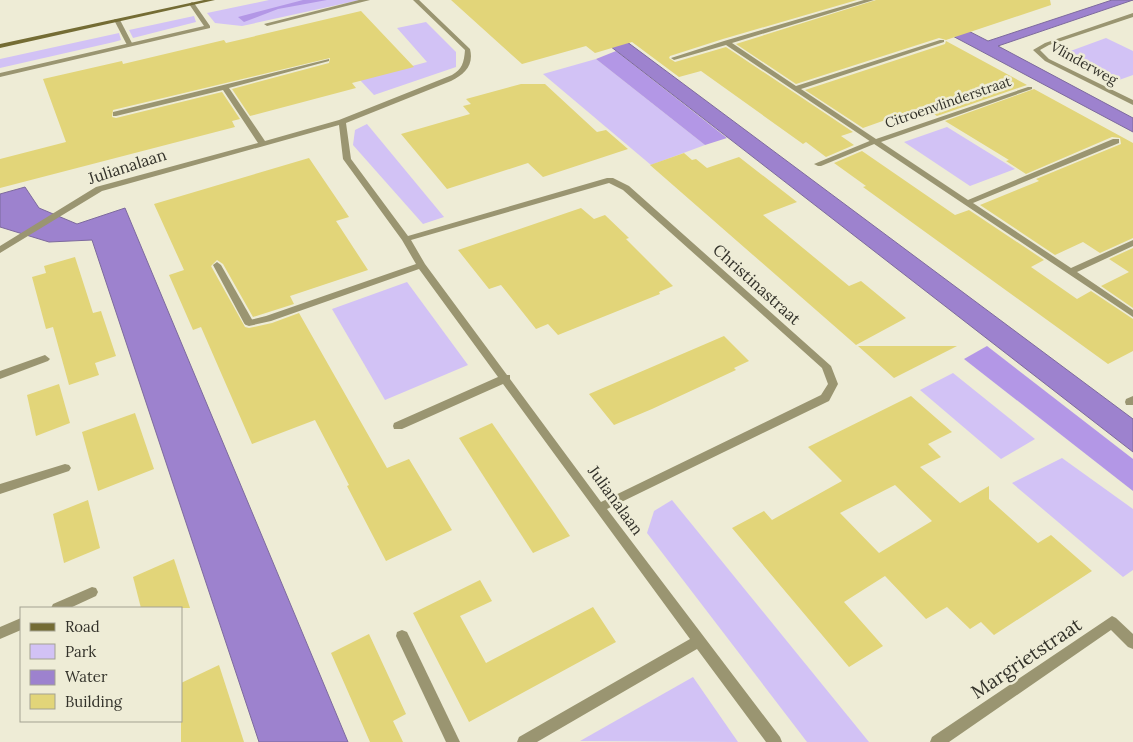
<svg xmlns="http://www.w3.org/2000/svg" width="1133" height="742" viewBox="0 0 1133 742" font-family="Lora,serif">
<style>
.green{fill:#d2c2f5}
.forest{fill:#b397e6}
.water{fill:#9d82ce;stroke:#7d6a9d}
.building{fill:#e2d579;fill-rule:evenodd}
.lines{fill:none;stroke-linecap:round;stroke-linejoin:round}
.lane{fill:#9a9571;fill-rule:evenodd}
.street{fill:#9a9571;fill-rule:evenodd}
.secondary{fill:#746c34;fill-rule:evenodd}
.labels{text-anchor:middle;stroke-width:5;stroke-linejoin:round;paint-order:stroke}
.far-street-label{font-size:14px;fill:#33322a;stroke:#eeecd6}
.street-label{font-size:16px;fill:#33322a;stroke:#eeecd6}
.near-street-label{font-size:19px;fill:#33322a;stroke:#eeecd6}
</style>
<rect width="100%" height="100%" fill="#eeecd6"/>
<g class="green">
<polygon points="269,0 360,0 242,26 215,23 207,13"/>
<polygon points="194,16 196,22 133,38 129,30"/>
<polygon points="426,22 456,52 456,67 374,95 360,80 427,62 397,28"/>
<polygon points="119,33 121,40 114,42 0,68 0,59"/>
<polygon points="1106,38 1133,51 1133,75 1119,80 1065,53"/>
<polygon points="596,59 705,145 651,165 543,74"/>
<polygon points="367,124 444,217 423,224 353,145 355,130"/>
<polygon points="947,127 1015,169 970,186 904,142"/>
<polygon points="407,282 468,365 385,400 332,309"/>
<polygon points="953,373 1035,439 1001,459 920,390"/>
<polygon points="1062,458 1133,509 1133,570 1123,577 1012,483"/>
<polygon points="672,500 869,742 807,742 647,533 654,511"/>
<polygon points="693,677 738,742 580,741"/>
</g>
<g class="forest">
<polygon points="303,0 327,0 278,9 244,22 238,17"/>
<polygon points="616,51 727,138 705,145 596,59"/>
<polygon points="987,346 1133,459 1133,491 964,359"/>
</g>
<g class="water">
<polygon points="885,0 908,0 988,41 1112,0 1133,0 998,46 1133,118 1133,132"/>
<polygon points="570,15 595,18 1133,419 1133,452"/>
<polygon points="25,187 39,208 77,224 125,208 348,742 259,742 92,240 49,242 0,227 0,194"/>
</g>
<g class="building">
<polygon points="451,0 857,0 723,39 670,56 669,58 675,62 726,47 853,132 841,136 854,145 826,157 806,142 803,144 701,71 679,77 632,42 595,53 586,46 522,64"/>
<polygon points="876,0 1050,0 1051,5 946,40 939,38 796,84 736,44"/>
<polygon points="361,11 414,67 352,83 356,88 250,116 232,89 329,63 330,58 113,110 112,117 116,118 222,92 240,119 232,121 235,127 0,188 0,159 66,142 43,79 122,61 123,64 224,40 226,43"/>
<polygon points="946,41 1027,85 937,116 922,107 863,128 805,90 945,44"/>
<polygon points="521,84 545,84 597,132 606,130 628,149 543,177 528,163 447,189 401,134 470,114 463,106 471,104 466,99"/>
<polygon points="1034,89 1133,143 1133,238 1100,253 1083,242 1055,255 980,205 1039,181 1036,179 1121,144 1120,138 1112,137 1026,174 1006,161 1009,160 945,121"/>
<polygon points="862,151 955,215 969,210 1044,260 1031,267 1077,299 1091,291 1133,319 1133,351 1108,364 863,187 866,186 834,163"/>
<polygon points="684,153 692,160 696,159 707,168 739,157 797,202 763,215 849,286 861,281 906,318 856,345 650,165"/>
<polygon points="309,158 349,217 336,221 368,270 290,296 294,304 253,317 223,264 217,260 211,266 245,327 249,328 272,323 299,313 387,468 409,459 452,530 386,561 347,486 349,485 315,420 252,444 201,327 193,330 176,291 169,275 184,270 154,204"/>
<polygon points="581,208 594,219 605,215 629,238 626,239 673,286 659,292 660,294 558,335 548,324 536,329 501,285 489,289 458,250"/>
<polygon points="1133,248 1133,308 1101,286 1129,272 1109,259"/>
<polygon points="75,257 93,313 101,311 116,356 95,363 99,375 69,385 53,327 46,329 32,277 46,273 44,266"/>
<polygon points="724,336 749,361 734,368 736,370 652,409 614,425 589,394"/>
<polygon points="858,346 957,346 894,378"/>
<polygon points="59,384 70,423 36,436 27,395"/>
<path d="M 911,396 L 952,432 L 928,444 L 941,457 L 920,467 L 960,503 L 989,486 L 989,499 L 1038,543 L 1051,535 L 1092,571 L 994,635 L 981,622 L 970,629 L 947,607 L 926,619 L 885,576 L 844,602 L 883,646 L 849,667 L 732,528 L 764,511 L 772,520 L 842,481 L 808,447 ZM 895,485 L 932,521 L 879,553 L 840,513 Z"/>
<polygon points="135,413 154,469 98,491 82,432"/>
<polygon points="492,423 553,511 570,536 533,553 459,438"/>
<polygon points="88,500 100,548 64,563 53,514"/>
<polygon points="174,559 190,608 141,608 133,577"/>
<polygon points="480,580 492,601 460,616 486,663 593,607 616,642 469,722 413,613"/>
<polygon points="369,634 406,714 393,721 403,742 370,742 331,653"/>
<polygon points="219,665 244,742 181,742 181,683"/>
</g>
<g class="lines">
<g class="lane">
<polygon points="115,19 120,20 133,45 132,46 127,45 114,20"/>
<polygon points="872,140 875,140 879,142 821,166 818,166 814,164"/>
<polygon points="217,262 221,265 254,323 252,325 246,325 244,323 213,265"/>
<polygon points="402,630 407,632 460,742 446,742 396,636 397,632"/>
</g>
<g class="street">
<polygon points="359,0 370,0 267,26 264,24"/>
<path d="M 413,0 L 419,0 L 470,49 C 474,65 465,74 451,81 L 346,123 L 351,159 L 408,236 L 607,178 L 613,178 L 629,186 L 831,366 L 838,384 L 829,401 L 607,509 L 780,737 L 782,742 L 766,742 L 697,649 L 537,742 L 517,742 L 519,737 L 690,639 L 503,384 L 402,429 L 394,429 L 393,426 L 394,423 L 498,377 L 419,269 L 271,321 L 249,326 L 246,325 L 244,323 L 246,321 L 266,316 L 416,264 L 402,240 L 343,159 L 339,125 L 102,191 L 0,253 L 0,246 L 96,187 L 258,143 L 223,90 L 116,116 L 113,116 L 113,112 L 329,59 L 329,61 L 229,88 L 265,141 L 339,120 L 452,75 C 462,69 464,63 465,50 ZM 609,183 L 623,190 L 822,368 L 828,384 L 821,395 L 601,502 L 510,379 L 510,375 L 507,375 L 425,264 L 411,240 Z"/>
<polygon points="864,0 874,0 732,43 796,86 940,40 944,40 944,42 801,89 876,139 1028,87 1032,87 1032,89 881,142 968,200 1113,139 1119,139 1119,143 973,203 1071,268 1133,240 1133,246 1077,272 1133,310 1133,317 726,45 674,60 671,58 724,41"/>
<polygon points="192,2 194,3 210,26 210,28 0,77 0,73 204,26 189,4"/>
<polygon points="1133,13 1133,17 1049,45 1040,50 1049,59 1133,100 1133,105 1045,61 1033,50 1045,43"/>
<polygon points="45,355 50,359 48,361 0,379 0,371"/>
<polygon points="1133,396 1133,405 1126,405 1125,402 1126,399"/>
<polygon points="65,464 69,465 71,468 69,471 0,494 0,484"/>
<polygon points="92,587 96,588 98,592 96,596 70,608 51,608 53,604"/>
<polygon points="1112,616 1116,618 1133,634 1133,649 1128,647 1111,630 949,742 930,742 932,737"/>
<polygon points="21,618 21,630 0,639 0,627"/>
</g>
<polygon class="secondary" points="204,0 215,0 0,48 0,44"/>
</g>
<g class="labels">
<g class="far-street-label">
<text transform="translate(1084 63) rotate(29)" y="5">Vlinderweg</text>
<text transform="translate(948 102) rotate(-19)" y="5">Citroenvlinderstraat</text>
</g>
<g class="street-label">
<text transform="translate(127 166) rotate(-18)" y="6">Julianalaan</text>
<text transform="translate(757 284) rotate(42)" y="6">Christinastraat</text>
<text transform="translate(616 500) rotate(54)" y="6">Julianalaan</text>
</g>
<g class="near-street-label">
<text transform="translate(1026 658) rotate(-34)" y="7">Margrietstraat</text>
</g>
</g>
<rect x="20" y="607" width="162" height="115" fill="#eeecd6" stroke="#a3a291"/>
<rect x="30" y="623" width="25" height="8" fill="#746c34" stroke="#a3a291"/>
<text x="65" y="632" font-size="15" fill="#33322a">Road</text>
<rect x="30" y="644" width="25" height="15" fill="#d2c2f5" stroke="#a3a291"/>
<text x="65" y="657" font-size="15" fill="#33322a">Park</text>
<rect x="30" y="670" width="25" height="15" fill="#9d82ce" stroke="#a3a291"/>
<text x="65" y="682" font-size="15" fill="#33322a">Water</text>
<rect x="30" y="694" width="25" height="15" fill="#e2d579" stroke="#a3a291"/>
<text x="65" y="707" font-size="15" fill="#33322a">Building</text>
</svg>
